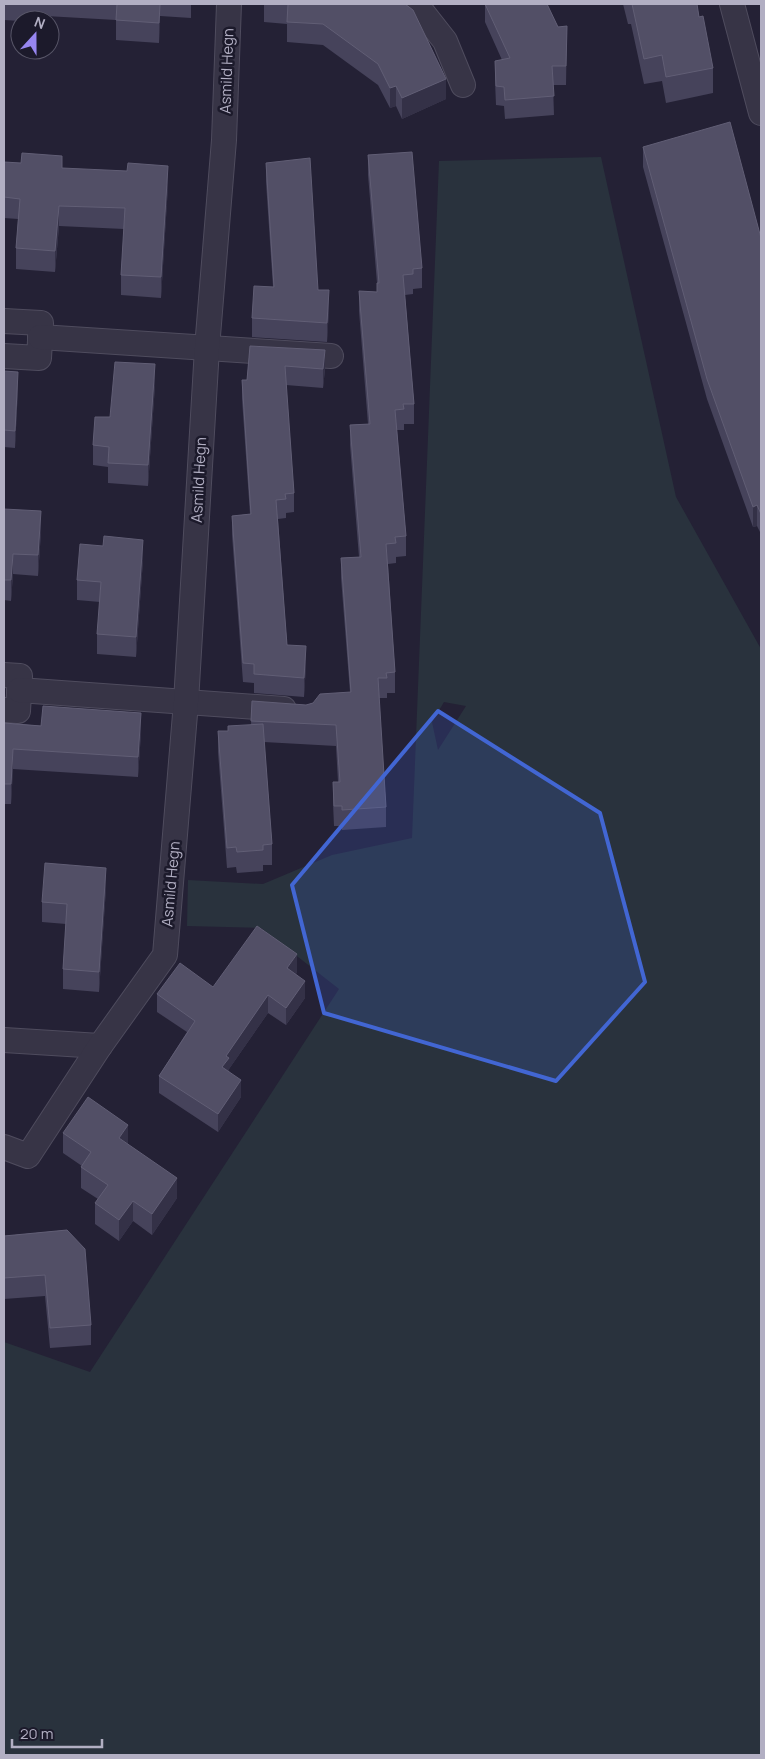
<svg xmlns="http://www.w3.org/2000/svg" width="765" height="1759" viewBox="0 0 765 1759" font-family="Manrope,sans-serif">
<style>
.green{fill:#29323d;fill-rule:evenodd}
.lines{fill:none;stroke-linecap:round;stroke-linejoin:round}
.minor-casing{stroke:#4f4c5e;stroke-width:26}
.minor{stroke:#373446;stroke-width:24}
.wall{fill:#46435b}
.shaded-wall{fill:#343147}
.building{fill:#524f66;stroke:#615e75}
.marked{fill:#4266d3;fill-opacity:0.2;stroke:#4266d3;stroke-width:4;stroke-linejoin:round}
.labels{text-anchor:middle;stroke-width:5;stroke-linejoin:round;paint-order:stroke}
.street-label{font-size:15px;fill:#b2afc3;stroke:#1c1a2b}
</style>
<rect width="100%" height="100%" fill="#242135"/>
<path class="green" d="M 601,157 L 676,497 L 761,649 L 761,1755 L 4,1755 L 4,1342 L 90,1372 L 339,989 L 261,928 L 187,926 L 188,880 L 263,884 L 332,855 L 412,838 L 439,161 ZM 444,702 L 466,706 L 438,750 L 432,722 Z"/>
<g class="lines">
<g class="minor-casing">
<g id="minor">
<polyline points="416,4 445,41 463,85"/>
<polyline points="732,4 761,113"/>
<polyline points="4,321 41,323 39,358 4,356"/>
<polyline points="40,337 331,356"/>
<polyline points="4,675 20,676 18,711 4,710"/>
<polyline points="19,690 284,709"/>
<polyline points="4,1040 100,1046"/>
<polyline points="4,1147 28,1156 100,1046 165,955 186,702 207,348 224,140 229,4"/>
</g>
</g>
<use href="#minor" class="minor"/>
</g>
<g class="wall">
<polygon points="4,4 191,4 191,18 160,16 159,43 116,40 116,20 46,16 45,20 20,20 20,21 4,20"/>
<polygon points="264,4 405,4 446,99 402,119 396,106 390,108 378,85 323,45 287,42 287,24 264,22"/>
<polygon points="485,4 547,4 558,27 567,26 566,85 553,85 554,115 505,119 504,106 496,105 495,81 495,61 502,60 485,22"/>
<polygon points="623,4 697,4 699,17 713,68 713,93 666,103 662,81 644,84 631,24 628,24"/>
<polygon points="643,147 761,238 761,534 757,526 753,527 707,399 643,167"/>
<polygon points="368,155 422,268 422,288 413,289 413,294 405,295 414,404 414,424 404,424 404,430 397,430 406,536 406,556 396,557 396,563 388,564 395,672 395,693 387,693 387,698 379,698 386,807 386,827 342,830 342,826 334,826 333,803 333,782 338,782 336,746 264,742 272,844 272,865 263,865 263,871 237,873 236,867 227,868 218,752 218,731 228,731 251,725 252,701 306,705 350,692 341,578 341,558 359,557 350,445 350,425 368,424 359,311 359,291 377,292 377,283 368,175"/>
<polygon points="4,162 62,168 168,186 161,298 121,295 121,275 124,229 59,226 55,272 16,269 16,248 18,219 4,218"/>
<polygon points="266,163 318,290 329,309 327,342 252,337 252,318 273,287 266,182"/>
<polygon points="250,346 325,369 323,388 286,385 294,493 294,512 286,513 286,518 278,519 287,645 306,665 304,697 254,693 254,683 243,682 232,535 232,516 250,514 242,399 242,380 247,380"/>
<polygon points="4,371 18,389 15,448 4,447"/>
<polygon points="155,385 148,486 108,483 108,467 93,465 93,445 110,417"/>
<polygon points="4,509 41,532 38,576 13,574 11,601 4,600"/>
<polygon points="143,560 136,657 97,654 97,634 100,602 77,600 77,580"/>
<polygon points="4,723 141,733 138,777 13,769 11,804 4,804"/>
<polygon points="106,888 99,992 63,989 63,969 66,924 42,922 42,902"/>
<polygon points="297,972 296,974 305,998 286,1025 268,1013 229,1069 229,1071 241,1097 218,1132 159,1093 159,1076 187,1032 157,1012 157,994 213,987"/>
<polygon points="63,1133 128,1145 177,1198 152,1235 133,1221 119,1241 95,1224 95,1203 98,1199 81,1188 81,1167 82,1166 63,1153"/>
<polygon points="67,1230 91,1325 91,1345 50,1348 45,1296 4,1299 4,1236"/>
</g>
<g class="shaded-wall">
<polygon points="160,4 160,16 159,43 159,23"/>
<polygon points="446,79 446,99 402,119 402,98"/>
<polygon points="396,86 396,106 390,108 390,88"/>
<polygon points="168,166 168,186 161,298 161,277"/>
<polygon points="59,206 59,226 55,272 55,251"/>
<polygon points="329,290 329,309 327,342 327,323"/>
<polygon points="325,350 325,369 323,388 323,369"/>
<polygon points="155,364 155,385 148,486 148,465"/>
<polygon points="18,372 18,389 15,448 15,431"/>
<polygon points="757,505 757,526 753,527 753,507"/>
<polygon points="41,511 41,532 38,576 38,555"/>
<polygon points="143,540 143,560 136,657 136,637"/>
<polygon points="13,554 13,574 11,601 11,580"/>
<polygon points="306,646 306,665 304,697 304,678"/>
<polygon points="141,713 141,733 138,777 138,757"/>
<polygon points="13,749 13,769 11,804 11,784"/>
<polygon points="106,868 106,888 99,992 99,972"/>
<polygon points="297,954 297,972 287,986 287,968"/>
<polygon points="305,981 305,998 286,1025 286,1008"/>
<polygon points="268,995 268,1013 229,1069 229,1075 222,1067 226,1056"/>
<polygon points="241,1080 241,1097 218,1132 218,1114"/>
<polygon points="128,1125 128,1145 119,1138"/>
<polygon points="177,1178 177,1198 152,1235 152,1214"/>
<polygon points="133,1201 133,1221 119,1241 119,1220"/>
</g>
<g class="building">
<polygon points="117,4 160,4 159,23 116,20"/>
<polygon points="288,4 405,4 413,10 446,79 402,98 396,86 390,88 378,64 323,24 287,22"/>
<polygon points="485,4 547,4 558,27 567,26 566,66 552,66 554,96 505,100 504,87 496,86 495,61 510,58"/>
<polygon points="632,4 697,4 699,17 703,16 713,68 666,77 662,55 644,59"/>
<polygon points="730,122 761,238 761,514 757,505 753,507 707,379 643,147"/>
<polygon points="412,152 422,268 413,269 413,274 403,275 414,404 403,404 404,409 395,410 406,536 395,537 396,543 386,544 395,672 386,673 387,678 378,678 386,807 342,810 342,806 334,806 333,782 340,782 336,725 251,721 252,701 306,705 313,703 320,694 351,692 341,558 361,557 350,425 370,424 359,291 377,292 377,283 379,283 368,155"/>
<polygon points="22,153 62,156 62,168 127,171 128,163 168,166 161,277 121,275 125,208 59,206 55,251 16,248 20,199 4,197 4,162 21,163"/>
<polygon points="310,158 318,290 329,290 327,323 252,318 254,286 274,287 266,163"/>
<polygon points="250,346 325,350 323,369 285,366 294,493 285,494 286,499 276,500 287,645 306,646 304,678 254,674 254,664 243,663 232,516 251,514 242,380 247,380"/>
<polygon points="115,362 155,364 148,465 108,463 109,447 93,445 95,417 110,417"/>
<polygon points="4,371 18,372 15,431 4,430"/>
<polygon points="4,509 41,511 38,555 13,554 11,580 4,580"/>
<polygon points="104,536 143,540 136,637 97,634 101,582 77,580 80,544 103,546"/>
<polygon points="43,706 141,713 138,757 13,749 11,784 4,784 4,723 41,726"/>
<polygon points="263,724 272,844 263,845 263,850 237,852 236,847 227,848 218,731 228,731 228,726"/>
<polygon points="45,863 106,868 99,972 63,969 67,904 42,902"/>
<polygon points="257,926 297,954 287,968 305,981 286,1008 268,995 226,1056 229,1058 222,1067 241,1080 218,1114 159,1076 195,1021 157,994 180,963 213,987"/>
<polygon points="88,1097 128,1125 119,1138 177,1178 152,1214 133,1201 119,1220 95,1203 108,1185 81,1167 91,1152 63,1133"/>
<polygon points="67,1230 85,1249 91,1325 50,1328 45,1275 4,1278 4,1236"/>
</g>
<path class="marked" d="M 438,711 L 600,813 L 645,982 L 556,1081 L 324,1013 L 292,885 Z"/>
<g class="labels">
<g class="street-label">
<text transform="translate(227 71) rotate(-88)" y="5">Asmild Hegn</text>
<text transform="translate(199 480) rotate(-87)" y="5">Asmild Hegn</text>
<text transform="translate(171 884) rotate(-85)" y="5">Asmild Hegn</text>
</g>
</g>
<rect width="765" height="1759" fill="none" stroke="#b2afc3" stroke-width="10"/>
<g transform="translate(35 35) rotate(21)"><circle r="24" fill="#1c1a2b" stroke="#585668"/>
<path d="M0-4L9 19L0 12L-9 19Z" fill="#9786f0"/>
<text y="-8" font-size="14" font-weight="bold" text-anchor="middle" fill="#b2afc3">N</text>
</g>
<path d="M12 1739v8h90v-8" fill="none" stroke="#b2afc3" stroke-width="2.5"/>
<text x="20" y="1739" font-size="15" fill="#b2afc3" stroke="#1c1a2b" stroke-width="4" paint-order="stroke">20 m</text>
</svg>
